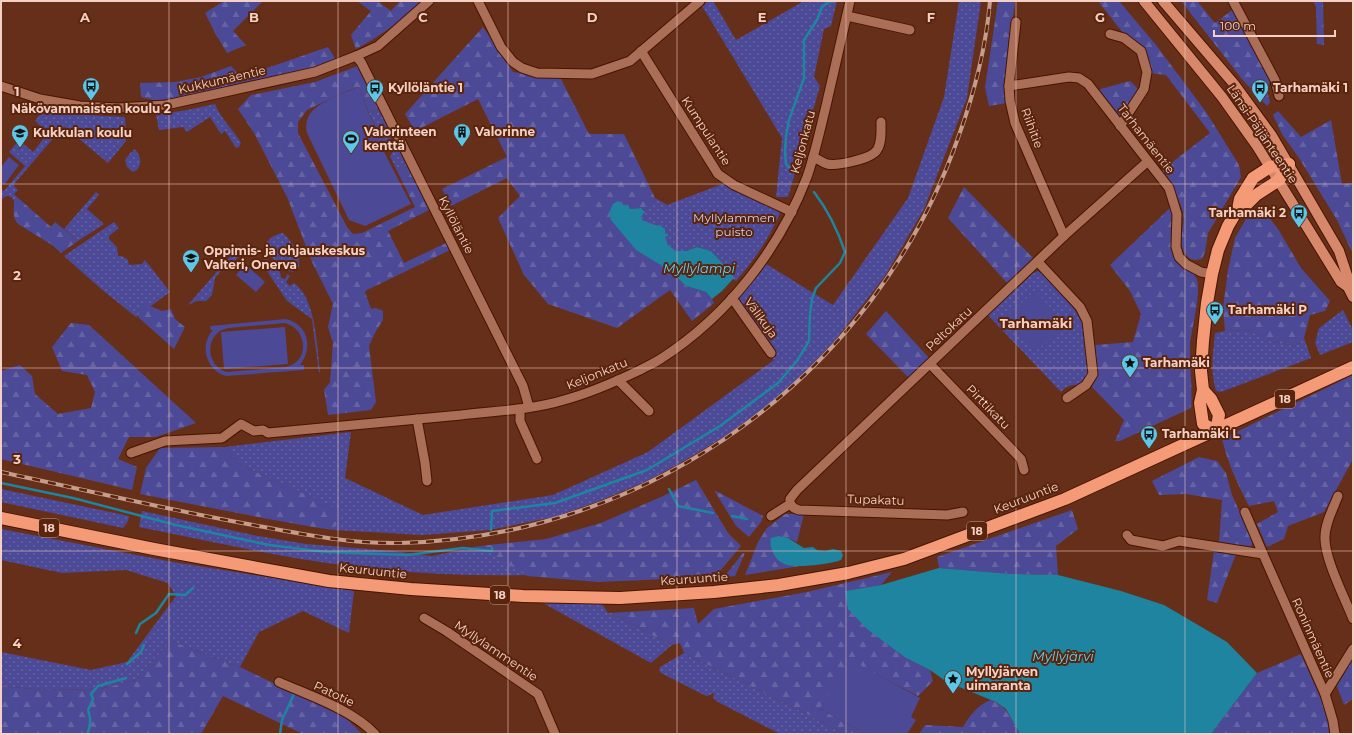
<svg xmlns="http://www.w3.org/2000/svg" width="1354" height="735" viewBox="0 0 1354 735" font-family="Montserrat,sans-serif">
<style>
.green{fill:url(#green-dots)}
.forest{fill:url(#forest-firs)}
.pitch{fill:#4c4a96;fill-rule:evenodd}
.water{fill:#1e84a0}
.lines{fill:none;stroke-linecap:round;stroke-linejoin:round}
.stream{stroke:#1e84a0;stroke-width:2.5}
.minor-casing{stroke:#481400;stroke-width:11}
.major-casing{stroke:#481400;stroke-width:12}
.highway-casing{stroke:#481400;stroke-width:14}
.minor{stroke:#ab6e56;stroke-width:9}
.major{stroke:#d7886a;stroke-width:10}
.highway{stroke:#f59a77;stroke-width:12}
.rail-casing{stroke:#c69c8c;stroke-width:4}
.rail{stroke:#5a240d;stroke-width:2.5;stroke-dasharray:8;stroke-linecap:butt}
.grid{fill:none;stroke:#f4d1c4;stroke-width:1;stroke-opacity:0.55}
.labels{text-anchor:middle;stroke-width:4;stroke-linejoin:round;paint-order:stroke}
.shield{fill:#5a240d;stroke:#c69d8d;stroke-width:1}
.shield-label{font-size:11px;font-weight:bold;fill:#f4d1c4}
.street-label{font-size:12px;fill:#f4d1c4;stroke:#5a240d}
.poi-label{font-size:12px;font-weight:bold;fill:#f4d1c4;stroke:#5a240d;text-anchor:start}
.park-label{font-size:12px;fill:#ced1ec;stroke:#5a240d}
.water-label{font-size:13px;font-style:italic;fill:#61d4f8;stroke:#5a240d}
.neighbourhood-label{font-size:13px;font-weight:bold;fill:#f8cebf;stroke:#5a240d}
.grid-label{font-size:13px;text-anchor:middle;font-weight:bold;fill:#f4d1c4;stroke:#5a240d;stroke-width:4;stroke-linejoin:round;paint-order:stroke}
</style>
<defs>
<pattern id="green-dots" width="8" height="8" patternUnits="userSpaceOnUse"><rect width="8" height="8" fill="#4c4a96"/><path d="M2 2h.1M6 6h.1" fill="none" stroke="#6663a3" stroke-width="1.8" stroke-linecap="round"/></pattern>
<pattern id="forest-firs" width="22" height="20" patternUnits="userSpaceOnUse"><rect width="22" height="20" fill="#4c4a96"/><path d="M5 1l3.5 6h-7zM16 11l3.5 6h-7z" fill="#6663a3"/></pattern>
</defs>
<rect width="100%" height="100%" fill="#662f19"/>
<g class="green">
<polygon points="709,1 713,1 736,40 804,1 837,1 831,26 824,29 814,77 820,86 788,197 776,197 782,138 702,6"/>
<polygon points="959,1 981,1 967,98 924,209 885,276 833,343 789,388 760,411 727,435 684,461 647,481 602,500 554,517 490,530 422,535 333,530 344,512 241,465 225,447 351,432 345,478 423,515 553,495 648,452 774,360 732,304 766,264 833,305 908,198 944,97"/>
<path d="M 215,104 C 221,119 233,129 241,143 L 239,147 L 236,148 L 225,131 L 221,134 L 210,117 L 187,132 L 183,127 L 159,130 L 156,115 L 187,110 Z"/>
<path d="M 44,109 L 87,115 L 125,117 L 126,141 L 108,163 L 65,127 L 62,128 L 14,184 L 14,186 L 18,190 L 14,194 L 17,197 L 14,201 L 12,198 L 9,196 C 4,196 3,198 1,202 L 1,189 L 4,191 L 25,166 L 9,152 L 19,140 L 33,152 L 48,133 L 35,121 Z"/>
<path d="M 380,109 C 385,119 397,135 388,143 L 383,142 L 369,113 Z"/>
<polygon points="398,148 407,166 397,171 390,156 395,149"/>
<path d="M 135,149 C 140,156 143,162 137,170 L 133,172 L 127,167 L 125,160 L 131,152 L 132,152 Z"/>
<path d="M 725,183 L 775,208 L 780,213 C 769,239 754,260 736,281 L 733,279 L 733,271 L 728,269 L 711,251 L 697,247 L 687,251 L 676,251 L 668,245 L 664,237 L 668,234 L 664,233 L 658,226 L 641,220 L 641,217 L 655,198 L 667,205 Z"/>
<polygon points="96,192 99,195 87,209 104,224 78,241 64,229"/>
<polygon points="114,222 119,228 109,236 109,239 117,247 118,256 122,256 128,260 129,265 142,264 145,260 170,292 136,317 100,288 64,256"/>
<path d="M 283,233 C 292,242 301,254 299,267 L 293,272 C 281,270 272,258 265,248 C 267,238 274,235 283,233 Z"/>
<polygon points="240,245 245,249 229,268 221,271 215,278 212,295 206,301 197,301 188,305"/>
<path d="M 266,259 L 280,272 L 281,278 L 286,279 L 287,274 L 290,276 L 286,282 L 290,286 L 294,283 C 316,298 317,348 320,372 L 319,373 L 312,319 L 287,301 L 261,262 Z"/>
<path d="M 1038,271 L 1044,274 L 1075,310 L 1082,323 L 1089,372 L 1087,379 L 1080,385 C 1072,385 1066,385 1061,392 L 987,314 L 1031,274 Z"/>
<polygon points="1343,310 1353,330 1353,342 1320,355 1315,343 1319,328"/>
<path d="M 1248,330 L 1273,342 L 1296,346 L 1304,338 L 1311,358 L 1221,392 L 1216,391 C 1210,371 1213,353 1215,333 L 1225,331 Z"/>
<polygon points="1,489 129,516 128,521 123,528 1,502"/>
<path d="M 142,511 L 253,535 L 306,544 L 393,551 L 432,556 L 480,546 L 527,575 C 443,577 356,570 273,554 C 229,546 184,536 139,527 Z"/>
<polygon points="1,529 173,562 354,591 349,633 303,611 259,632 240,667 171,641 135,680 100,689 45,690 1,686 1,652 91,670 127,662 176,596 168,583 126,570 62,573 1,560"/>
<polygon points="543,603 602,604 608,613 672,645 651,663"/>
<polygon points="684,653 811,716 843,734 780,734 716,701 713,697 714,693 707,696 704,695 661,673 659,670 660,667"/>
</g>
<g class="forest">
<polygon points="224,1 263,1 233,31 246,45 227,53 215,33 205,13"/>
<path d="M 357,1 L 377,1 L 391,11 L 400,1 L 424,1 C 403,20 380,36 356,49 L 351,35 L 371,11 Z"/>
<polygon points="998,1 1015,1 1004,85 1007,103 989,106 985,87"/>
<path d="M 1098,1 L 1119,1 L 1156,45 L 1206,112 L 1239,165 L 1241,177 L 1208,233 L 1205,252 L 1202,259 C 1197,260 1192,261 1188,257 C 1175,245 1186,227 1183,212 C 1179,197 1170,183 1161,171 L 1210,133 L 1166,75 L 1149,73 L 1144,48 L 1123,33 Z"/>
<polygon points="1181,1 1197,1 1215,23 1235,8 1270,80 1267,91 1270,102 1267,106 1242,79"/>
<polygon points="1313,1 1323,1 1324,45 1317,44 1316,7"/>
<polygon points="483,27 513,72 561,79 589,134 624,134 655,198 645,212 641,208 630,209 657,262 669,270 686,286 706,292 712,299 714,303 692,321 670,290 617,328 548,304 524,275 498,218 520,196 507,178 451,206 442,189 507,157 478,99 415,131 405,114"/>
<polygon points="328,47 335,58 331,63 313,69 183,97 157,101 141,97 140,83 175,82 201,77 231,66 241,77"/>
<polygon points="358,66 380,109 369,113 359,87 349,90 307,110 298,122 298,133 347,227 353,234 362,233 415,207 397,171 407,166 429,210 388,231 404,263 446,243 450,250 367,290 365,292 371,309 376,308 383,311 383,320 376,331 369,346 376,402 371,410 328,415 324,390 330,382 333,343 328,327 333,304 312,262 287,197 254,133 238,109 251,95 315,82"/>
<polygon points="1130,81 1139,90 1120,119 1097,90"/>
<polygon points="1278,111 1301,137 1331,120 1342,184 1353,183 1353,254 1337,220 1299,158 1282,134 1273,115"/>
<polygon points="964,187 1034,259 1008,284 948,218"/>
<path d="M 17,197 L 51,227 L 55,222 L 78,241 L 61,253 L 52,245 L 18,224 C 12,216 14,211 14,201 Z"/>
<path d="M 1171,207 C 1174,222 1168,243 1174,256 C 1179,267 1193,268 1197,280 C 1201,293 1192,328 1190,344 C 1189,365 1193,387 1191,408 L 1120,441 L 1115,441 L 1124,420 L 1092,387 L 1097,376 L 1095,345 L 1133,342 L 1141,314 L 1130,291 L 1110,265 Z"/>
<polygon points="1261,207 1278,229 1301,268 1330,301 1325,311 1310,315 1304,338 1296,346 1273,342 1248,330 1225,331 1223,308 1228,270 1235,238 1250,212"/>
<polygon points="143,303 162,311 171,309 175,319 185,327 174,349 138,317"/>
<polygon points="886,311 930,359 909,378 866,334"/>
<polygon points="71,323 89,325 196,423 156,437 129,437 118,459 137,467 132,490 1,459 1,371 20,365 32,376 35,394 58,414 91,408 95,392 87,375 62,371 52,347"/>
<path d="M 1353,375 L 1353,459 L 1324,512 L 1288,526 L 1284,539 L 1267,547 L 1257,524 L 1278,512 L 1274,501 L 1249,506 C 1237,483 1228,464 1222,439 Z"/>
<path d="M 225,447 L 241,465 L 345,512 L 333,530 C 268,520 204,506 140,494 L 146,468 L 160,448 Z"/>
<polygon points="1199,457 1217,461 1226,473 1232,495 1253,541 1251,547 1219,543 1222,500 1186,494 1159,495 1152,481"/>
<polygon points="696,480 728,533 741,546 715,577 598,582 527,576 480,546 546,539 601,523 663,496"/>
<polygon points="714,490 763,516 761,522 749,537 736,526"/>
<polygon points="1072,510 1078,529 1056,546 1058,575 1012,574 939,568 937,557"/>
<polygon points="785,514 804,514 797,542 788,538 787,565 800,566 745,575 758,542 767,528"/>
<polygon points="1214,551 1236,554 1217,603 1207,600"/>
<polygon points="743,553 745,553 735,576 724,577"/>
<polygon points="892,572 881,585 845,591 906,658 930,670 933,681 918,696 849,660 820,709 867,734 843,734 811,716 684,653 680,643 672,645 608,613 694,608 698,624 714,609 807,592"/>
<polygon points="171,641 240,667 346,718 362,734 303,734 223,696 201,734 1,734 1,686 45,690 100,689 135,680"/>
<polygon points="1301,654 1328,715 1329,734 1211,734 1257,673"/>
<polygon points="1353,659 1353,699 1344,705 1337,686"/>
<path d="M 990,700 C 1007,705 1012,720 1020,734 L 919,734 L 925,725 L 963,727 C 970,715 977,706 990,700 Z"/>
</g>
<g class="pitch">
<path d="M 359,87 L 369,114 L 383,142 L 383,150 L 411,204 L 365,226 L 349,220 L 307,133 C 303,113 317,106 332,98 C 341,94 349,90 359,87 Z"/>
<polygon points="9,157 19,165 4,185 1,183 1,167"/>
<polygon points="245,264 265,282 256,292 236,275"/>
<polygon points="1035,290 1066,325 1035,352 1005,318"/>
<path d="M 286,319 C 309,325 313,348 300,365 L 304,365 L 304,370 L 226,376 C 206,371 199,345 213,330 L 211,330 L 210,326 ZM 285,323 C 308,329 310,362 286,367 L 227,372 C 205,366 204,333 228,328 Z"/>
<polygon points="285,327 288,364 224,369 221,332"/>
<polygon points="849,659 920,698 911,717 916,720 907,734 867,734 820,709"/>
</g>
<g class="water">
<polygon points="618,201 623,205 628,205 630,209 641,208 645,212 641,217 642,220 658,226 661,225 662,227 665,229 665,233 668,234 668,236 665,237 668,245 676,251 687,251 697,247 711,251 728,269 733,271 733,279 722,291 712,299 706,292 686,286 669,270 636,250 611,220 609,213 613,204"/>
<path d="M 778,536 L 788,538 L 804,548 L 813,547 L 817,550 L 825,551 L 833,549 L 841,551 L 843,555 L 841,560 C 831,564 798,568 787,565 C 780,563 774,557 772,550 C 770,546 770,543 771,538 Z"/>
<polygon points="939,568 1012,574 1058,575 1121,591 1164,605 1227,642 1257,673 1211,734 1020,734 1006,709 996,702 947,682 930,670 906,658 867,629 848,609 845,591 881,585"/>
</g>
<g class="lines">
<g class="stream">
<polyline points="793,172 786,164 785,152 786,136 789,120 804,78 804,40 817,20 822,7 829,2 835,1"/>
<polyline points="1,483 73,498 176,525 269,545 326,552 407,555 463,548 492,551 492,548"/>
<polyline points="669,489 678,506 713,513"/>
<polyline points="732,516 747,519"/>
<path d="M 491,530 L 492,511 L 555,503 L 647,470 L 720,426 L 778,383 L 797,361 L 809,341 L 810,314 L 812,299 L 816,288 L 840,263 L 845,252 C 838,231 827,209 814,192"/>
<polyline points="136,633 140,624 156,613 169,594 185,595 193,588"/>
<polyline points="127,664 141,652 144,645"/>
<path d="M 87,734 C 91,727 91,717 88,710 L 93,699 L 91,694 L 98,686 L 126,678"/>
<polyline points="280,734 282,720 295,692"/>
</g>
<g class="minor-casing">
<g id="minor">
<polyline points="478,1 501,47 513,62 522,68 537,73 592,74 630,61 700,1"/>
<polyline points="1233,1 1275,80 1279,96"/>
<polyline points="847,16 910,30"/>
<polyline points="1016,22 1009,86 1010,101 1015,123 1064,236"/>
<polyline points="1110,34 1124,38 1141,51 1147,72 1144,89 1120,126"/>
<polyline points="641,51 718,174 734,185 792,212"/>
<polyline points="356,56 361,62 523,386 529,407"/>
<polyline points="1,86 40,99 80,106 118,108 166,105 315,72 356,56 378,46 429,1"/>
<polyline points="1009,86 1069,77 1079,78 1088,84 1169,188 1177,214 1176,247 1179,257 1186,264 1201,272 1212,274"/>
<path d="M 813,157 C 818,159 823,163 827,164 C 837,166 872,159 877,150 C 882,143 881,130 881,122"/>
<polyline points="1038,262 1080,307 1087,321 1093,374 1086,385 1067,398"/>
<polyline points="732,298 771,353"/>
<polyline points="930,364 1021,459 1024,470"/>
<polyline points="618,380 649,411"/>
<polyline points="518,409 520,413 520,421 537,459"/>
<polyline points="417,419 425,463 427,481"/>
<path d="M 131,453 L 165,441 L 222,438 L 241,424 L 254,431 L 263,430 L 268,433 C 333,427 397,421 461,415 C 495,411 531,410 564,400 C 590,393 615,382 640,370 C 647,366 655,363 662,358 C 727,316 779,250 807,177 C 815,154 820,130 826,106 C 834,71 842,36 850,1"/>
<path d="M 1338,496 C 1333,509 1325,523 1325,537 C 1324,558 1345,598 1353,619"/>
<polyline points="790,504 794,508 799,510 947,515 963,512"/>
<polyline points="1245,512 1263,554"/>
<polyline points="771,516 790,504 790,499 797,490 1064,236 1147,162"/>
<polyline points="1127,535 1131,540 1163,546 1179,541 1263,554 1325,694 1333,721 1335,734"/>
<polyline points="424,618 446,631 538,694 555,734"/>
<path d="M 279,682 C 310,696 351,709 375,734"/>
<polyline points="1325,694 1353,649"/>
</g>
</g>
<g class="major-casing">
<g id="major">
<polyline points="1144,1 1222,97 1257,146 1341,282 1348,287 1353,297"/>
<polyline points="1163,1 1234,84 1272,136 1339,251 1348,278 1348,287"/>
</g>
</g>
<g class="highway-casing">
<g id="highway">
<polyline points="1238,209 1247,204 1256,195 1279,180 1289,164"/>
<polyline points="1203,390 1211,399 1219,415 1216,431"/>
<polyline points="1216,431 1203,424 1200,403 1203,390 1201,371 1203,341 1207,303 1212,274 1218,250 1228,226 1238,209 1240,199 1253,178 1270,167 1289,164"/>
<polyline points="1,518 154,549 329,581 411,589 523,596 620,598 714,592 779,585 848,573 904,559 1065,499 1353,367"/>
</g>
</g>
<use href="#minor" class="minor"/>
<use href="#major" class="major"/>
<use href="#highway" class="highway"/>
<g class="rail-casing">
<path id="rail" d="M 1,472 C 85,490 169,510 253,525 C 301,534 350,544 400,543 C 650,537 875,375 958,138 C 974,94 986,48 990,1"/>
</g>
<use href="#rail" class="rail"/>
</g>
<path class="grid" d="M 169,1 L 169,734M 338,1 L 338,734M 508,1 L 508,734M 677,1 L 677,734M 846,1 L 846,734M 1016,1 L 1016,734M 1185,1 L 1185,734M 1,184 L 1353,184M 1,368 L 1353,368M 1,551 L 1353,551"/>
<defs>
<g id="bus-pin" transform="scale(0.9)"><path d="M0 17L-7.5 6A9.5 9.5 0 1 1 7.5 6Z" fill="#5dc7e8" stroke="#5a240d"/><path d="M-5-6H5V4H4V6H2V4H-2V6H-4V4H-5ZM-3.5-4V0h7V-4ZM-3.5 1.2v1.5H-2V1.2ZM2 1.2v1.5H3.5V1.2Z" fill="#111"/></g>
<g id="building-pin" transform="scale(0.9)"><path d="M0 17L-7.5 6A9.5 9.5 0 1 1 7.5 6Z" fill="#5dc7e8" stroke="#5a240d"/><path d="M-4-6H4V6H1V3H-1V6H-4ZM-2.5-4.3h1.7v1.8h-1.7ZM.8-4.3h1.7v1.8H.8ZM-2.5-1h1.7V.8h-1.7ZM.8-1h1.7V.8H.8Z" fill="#111"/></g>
<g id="school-pin" transform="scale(0.9)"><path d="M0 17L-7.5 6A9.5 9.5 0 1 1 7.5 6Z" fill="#5dc7e8" stroke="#5a240d"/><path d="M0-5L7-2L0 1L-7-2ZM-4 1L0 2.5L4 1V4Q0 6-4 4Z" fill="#111"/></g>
<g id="stadium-pin" transform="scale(0.9)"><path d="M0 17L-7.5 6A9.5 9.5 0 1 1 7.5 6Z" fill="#5dc7e8" stroke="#5a240d"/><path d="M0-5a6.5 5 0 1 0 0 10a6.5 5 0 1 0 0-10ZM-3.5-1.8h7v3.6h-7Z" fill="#111"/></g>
<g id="sight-pin" transform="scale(0.9)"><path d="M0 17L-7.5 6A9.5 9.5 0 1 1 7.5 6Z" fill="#5dc7e8" stroke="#5a240d"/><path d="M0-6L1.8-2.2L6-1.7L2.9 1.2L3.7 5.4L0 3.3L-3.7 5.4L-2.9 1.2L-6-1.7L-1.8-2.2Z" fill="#111"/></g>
</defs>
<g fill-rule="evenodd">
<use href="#bus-pin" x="91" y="86"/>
<use href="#bus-pin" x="375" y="88"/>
<use href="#bus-pin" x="1260" y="88"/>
<use href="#building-pin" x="462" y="132"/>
<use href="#school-pin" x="20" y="133"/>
<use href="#stadium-pin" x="351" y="139"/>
<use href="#bus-pin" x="1299" y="213"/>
<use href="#school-pin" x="191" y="258"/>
<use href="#bus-pin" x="1215" y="310"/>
<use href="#sight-pin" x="1130" y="363"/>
<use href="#bus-pin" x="1149" y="434"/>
<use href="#sight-pin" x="953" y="679"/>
</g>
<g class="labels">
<g class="shield">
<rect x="1275" y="390" width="20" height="18" rx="3"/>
<rect x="39" y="519" width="20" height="18" rx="3"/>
<rect x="967" y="522" width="20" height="18" rx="3"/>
<rect x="490" y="586" width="20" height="18" rx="3"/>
</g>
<g class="shield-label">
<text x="1285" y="403">18</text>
<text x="49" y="532">18</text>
<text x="977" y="535">18</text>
<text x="500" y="599">18</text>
</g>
<g class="street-label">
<text transform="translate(222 80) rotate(-13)" y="4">Kukkumäentie</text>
<text transform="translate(1032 128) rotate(70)" y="4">Riihitie</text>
<text transform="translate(706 131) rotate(57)" y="4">Kumpulantie</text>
<text transform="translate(1262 134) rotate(56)" y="4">Länsi-Päijänteentie</text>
<text transform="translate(1146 139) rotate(52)" y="4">Tarhamäentie</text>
<text transform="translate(803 142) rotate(-75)" y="4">Keljonkatu</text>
<text transform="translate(456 225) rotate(63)" y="4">Kyllöläntie</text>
<text transform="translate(761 318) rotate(54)" y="4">Välikuja</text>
<text transform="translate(949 329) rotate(-43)" y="4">Peltokatu</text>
<text transform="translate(597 374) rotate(-22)" y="4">Keljonkatu</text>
<text transform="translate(988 407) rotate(46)" y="4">Pirttikatu</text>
<text transform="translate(1026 498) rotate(-21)" y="4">Keuruuntie</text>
<text transform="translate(876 500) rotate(2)" y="4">Tupakatu</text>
<text transform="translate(373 571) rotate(6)" y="4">Keuruuntie</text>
<text transform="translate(694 579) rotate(-4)" y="4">Keuruuntie</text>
<text transform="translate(1313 638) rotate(66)" y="4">Roninmäentie</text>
<text transform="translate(496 651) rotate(34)" y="4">Myllylammentie</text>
<text transform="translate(334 694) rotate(25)" y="4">Patotie</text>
</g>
<g class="poi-label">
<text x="388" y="92">Kyllöläntie 1</text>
<text x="1273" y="92">Tarhamäki 1</text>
<text x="91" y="113" text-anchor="middle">Näkövammaisten koulu 2</text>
<text x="364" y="136">Valorinteen<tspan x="364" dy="14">kenttä</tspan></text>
<text x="475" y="136">Valorinne</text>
<text x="33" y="137">Kukkulan koulu</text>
<text x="1286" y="217" text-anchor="end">Tarhamäki 2</text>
<text x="204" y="255">Oppimis- ja ohjauskeskus<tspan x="204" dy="14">Valteri, Onerva</tspan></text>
<text x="1228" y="314">Tarhamäki P</text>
<text x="1143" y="367">Tarhamäki</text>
<text x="1162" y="438">Tarhamäki L</text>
<text x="966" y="676">Myllyjärven<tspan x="966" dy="14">uimaranta</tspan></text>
</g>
<g class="park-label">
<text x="734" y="222">Myllylammen<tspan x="734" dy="14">puisto</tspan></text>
</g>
<g class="water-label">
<text x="699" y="273">Myllylampi</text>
<text x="1063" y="661">Myllyjärvi</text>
</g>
<g class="neighbourhood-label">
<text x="1036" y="328">Tarhamäki</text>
</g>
</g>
<g class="grid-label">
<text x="85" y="22">A</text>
<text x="254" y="22">B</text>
<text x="423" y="22">C</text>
<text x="592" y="22">D</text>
<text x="762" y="22">E</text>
<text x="931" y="22">F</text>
<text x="1100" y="22">G</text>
<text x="17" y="96">1</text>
<text x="17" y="280">2</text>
<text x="17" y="464">3</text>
<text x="17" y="648">4</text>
</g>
<rect width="1354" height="735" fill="none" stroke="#f4d1c4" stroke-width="4"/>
<path d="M1214 30v6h121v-6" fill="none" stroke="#f4d1c4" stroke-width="2"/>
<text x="1220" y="30" font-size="12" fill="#f4d1c4" stroke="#5a240d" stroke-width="3" paint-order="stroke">100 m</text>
</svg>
